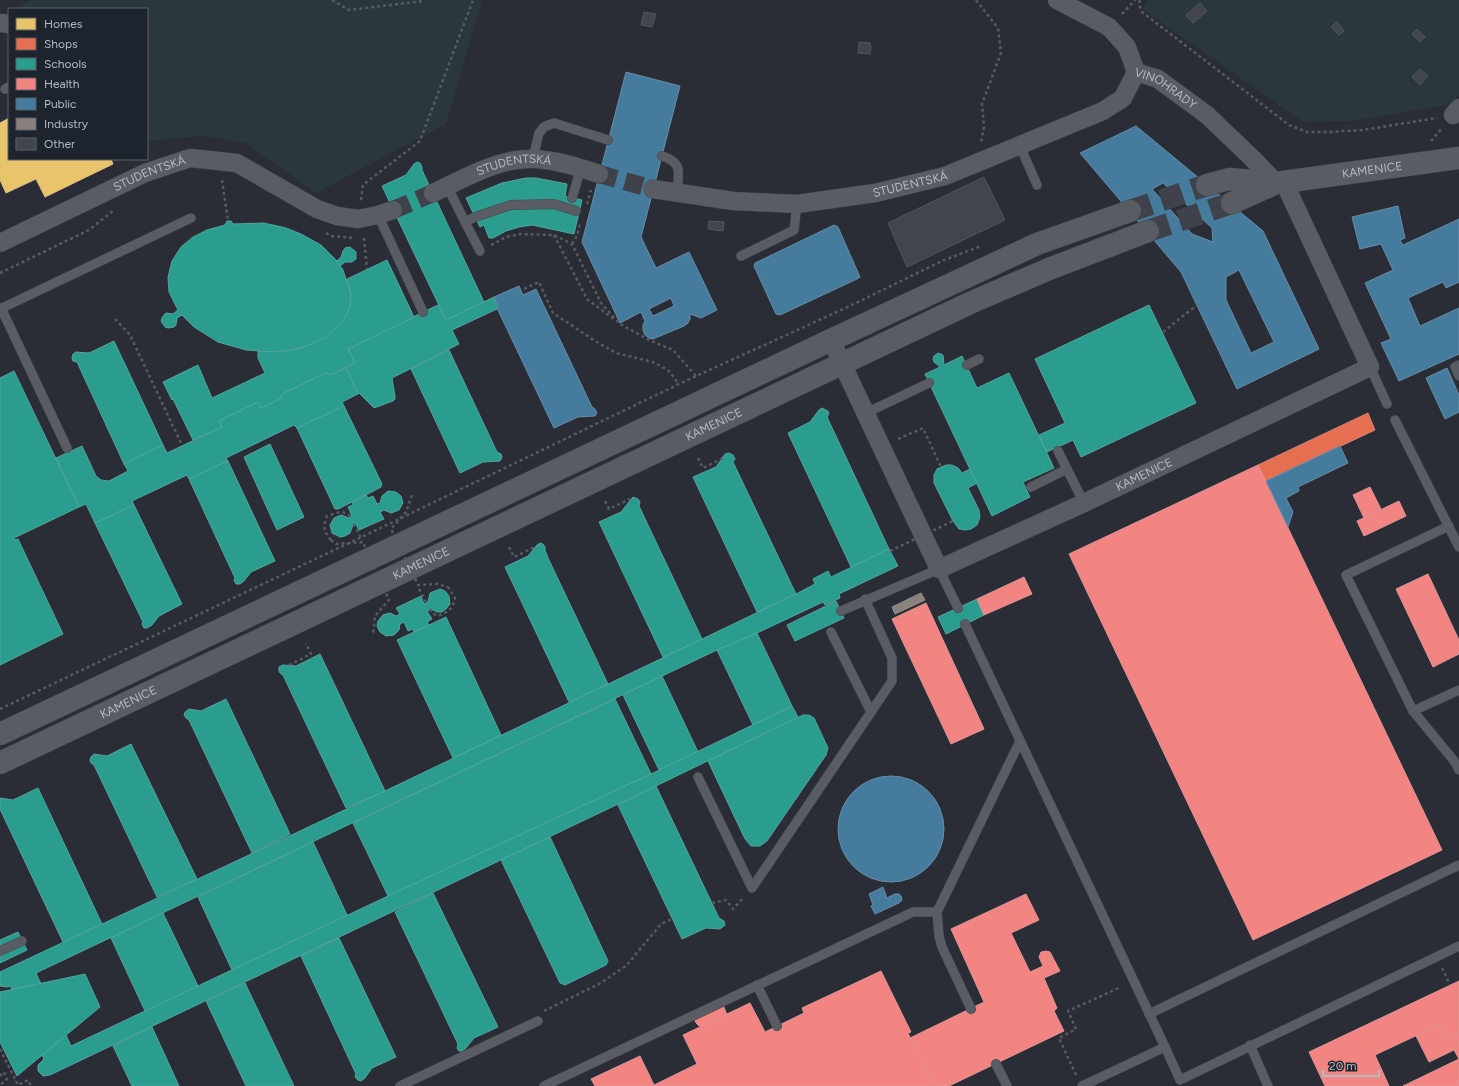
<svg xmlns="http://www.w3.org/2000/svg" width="1459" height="1086" viewBox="0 0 1459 1086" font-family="Figtree,sans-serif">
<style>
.green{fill:#2a383b}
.homes{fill:#e9c46a;stroke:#d9c185}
.shops{fill:#e76f51;stroke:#d88574}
.schools{fill:#2a9d8f;stroke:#53a59f}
.health{fill:#f28482;stroke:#df9496}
.public{fill:#457b9d;stroke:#668ea9;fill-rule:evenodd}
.industry{fill:#8a817c;stroke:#979292}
.building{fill:#42454b;stroke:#51555d}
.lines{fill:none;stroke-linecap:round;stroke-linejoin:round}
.minor-tunnel{stroke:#3f424b;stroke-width:18;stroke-dasharray:18 9;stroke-linecap:butt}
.tertiary-tunnel{stroke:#3f424b;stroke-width:22;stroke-dasharray:22 11;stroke-linecap:butt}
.service-casing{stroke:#46484e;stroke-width:10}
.minor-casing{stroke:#46484e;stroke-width:19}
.tertiary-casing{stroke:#46484e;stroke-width:23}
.path{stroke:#575b60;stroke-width:2.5;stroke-dasharray:3 3;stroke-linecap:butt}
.service{stroke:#595c63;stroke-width:9}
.minor{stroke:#595c63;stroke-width:18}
.tertiary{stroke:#595c63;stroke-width:22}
.path-bridge{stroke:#575b60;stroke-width:2.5;stroke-dasharray:3 3;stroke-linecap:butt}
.labels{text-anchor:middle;stroke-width:4;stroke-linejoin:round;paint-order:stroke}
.street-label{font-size:12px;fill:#b4b9c5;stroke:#1e242e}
</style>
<rect width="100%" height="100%" fill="#2a2d35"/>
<g class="green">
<polygon points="32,0 482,0 446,124 316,193 246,143 204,136 147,141 147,9 19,9 14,8"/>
<polygon points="1148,0 1459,0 1459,95 1451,104 1442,106 1352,121 1303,122 1142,9"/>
</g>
<polygon class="homes" points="9,118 9,159 111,159 113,164 45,197 36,179 6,193 0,180 0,123"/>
<polygon class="shops" points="1368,413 1375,430 1266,481 1258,465"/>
<g class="schools">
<polygon points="417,162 420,163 422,167 422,170 484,302 446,320 382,186 406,175 414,164"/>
<polygon points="526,178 536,178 567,184 565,196 582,200 574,234 532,225 519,227 506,231 493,238 489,238 484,225 480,227 466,198 502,183"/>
<polygon points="227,221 231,221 233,224 264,223 286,228 301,234 321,245 337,261 343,270 351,294 350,307 343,321 325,338 306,346 287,351 273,352 246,350 218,342 194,327 182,315 177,318 176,325 174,327 168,328 165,327 161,321 163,316 166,313 173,314 178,310 169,292 168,277 172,261 181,247 193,237 207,230 225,225"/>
<polygon points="350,247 356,252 356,259 352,262 345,262 340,266 337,261 341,257 343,251 345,248"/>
<polygon points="387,260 414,317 413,318 348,349 355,363 330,375 328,373 325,373 284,393 281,395 282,398 261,408 258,402 219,421 222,427 193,440 173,399 172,400 163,382 198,365 212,398 265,373 258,358 258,351 273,352 293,350 306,346 325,338 343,321 350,307 351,294 347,279"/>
<polygon points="494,297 498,307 497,308 497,309 452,330 459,344 392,378 395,396 395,399 393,401 374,408 359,393 358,394 346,368 355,363 348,349 413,318 413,317 438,305 446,320"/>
<polygon points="1149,305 1196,403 1081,457 1073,440 1047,452 1039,435 1065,423 1035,359"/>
<polygon points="114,341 163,445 124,464 77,362 73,361 72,358 73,354 76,352 89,353"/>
<polygon points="449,350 497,452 501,454 502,457 500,461 483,462 460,473 411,369"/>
<polygon points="938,353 943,355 944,365 962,356 977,388 1009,373 1054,468 1023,482 1030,497 992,516 925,374 940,367 934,362 933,359 934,356"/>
<polygon points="346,368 358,394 342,402 344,406 297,428 294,425 226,458 228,461 189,479 187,475 132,501 134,505 95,523 86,504 79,507 56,458 82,446 96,476 101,480 109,481 128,471 124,464 163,445 167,453 222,427 219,421 258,402 261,408 282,398 281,395 284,393 325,373 328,373 330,375"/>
<polygon points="14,371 79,507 14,538 15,540 18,539 63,634 0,665 0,378"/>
<polygon points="344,406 382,484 381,487 366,495 338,509 335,509 297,428"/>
<polygon points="822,408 828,411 829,414 827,417 889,549 851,567 788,433 810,422 819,410"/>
<polygon points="270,444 304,517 277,530 244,457"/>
<polygon points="729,453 733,455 735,459 733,462 796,594 757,612 693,477 716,467 725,454"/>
<polygon points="228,461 275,561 251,572 244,581 240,584 236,584 234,580 235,578 189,479"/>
<polygon points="946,465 952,465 958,468 962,473 970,469 977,483 968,488 979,510 980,517 977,525 971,529 965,530 959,529 953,521 934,483 934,475 937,469"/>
<polygon points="388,491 396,492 401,496 403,503 399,510 391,513 384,510 380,512 384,519 359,530 356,524 353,525 350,533 345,536 340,537 332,533 330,525 334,518 341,515 349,518 352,516 348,507 353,505 352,502 366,495 368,498 373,496 377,504 380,503 382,496"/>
<polygon points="633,497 638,499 640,502 639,506 702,639 663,657 599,522 621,512"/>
<polygon points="134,505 182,604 159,616 152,625 147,628 144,628 142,624 143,622 95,523"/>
<polygon points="540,543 543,544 545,547 545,550 548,558 608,684 569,702 505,567 528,556 537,545"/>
<polygon points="889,549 898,566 839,594 840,598 825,605 823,602 757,633 717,650 36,973 41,984 12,989 10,986 7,987 0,986 0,972 385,791 796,594 815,584 813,579 828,571 831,577"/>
<polygon points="440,589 445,591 449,596 450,604 446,609 442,612 437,612 431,609 427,611 432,619 427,622 429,625 414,632 413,629 408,631 404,622 400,624 399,630 394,635 386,636 380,632 377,626 378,621 383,615 390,613 396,616 400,614 396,608 421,596 424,604 428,602 430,593"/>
<polygon points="977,599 984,615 946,634 938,617"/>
<polygon points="836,601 844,618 795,641 787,625"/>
<polygon points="446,617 501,735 453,758 397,640"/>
<polygon points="757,633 792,706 753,725 717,650"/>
<polygon points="320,654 385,791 346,808 283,675 280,673 279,671 279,667 283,665 296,666"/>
<polygon points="662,676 698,752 659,770 623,695"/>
<polygon points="226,699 290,834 252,853 189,720 186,718 184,715 185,712 189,709 201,711"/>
<polygon points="615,699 651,774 388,896 353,823"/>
<polygon points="792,706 798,717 656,786 50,1075 43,1076 38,1071 38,1065 44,1059 42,1055 66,1035 71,1046 388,896 651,774"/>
<polygon points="803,715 809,715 814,718 828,748 826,755 767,841 760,846 751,846 745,839 708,761"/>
<polygon points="131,744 197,879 157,897 94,765 91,763 90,760 91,757 94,754 107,756"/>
<polygon points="656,786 719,918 724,921 725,925 720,929 706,928 682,939 618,805"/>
<polygon points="38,788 102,924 63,942 0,809 0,798 13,800"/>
<polygon points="550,837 608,961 606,965 565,985 560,983 501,860"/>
<polygon points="313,842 347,915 232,970 198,897"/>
<polygon points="433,893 498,1027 474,1038 466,1048 462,1051 459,1051 457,1048 458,1044 395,912"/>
<polygon points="163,913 198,986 145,1011 111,938"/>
<polygon points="18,932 27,950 0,963 0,940"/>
<polygon points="339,938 396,1057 372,1068 365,1078 361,1081 358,1080 355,1077 356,1074 301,956"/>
<polygon points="85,974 100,1007 17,1076 0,1042 0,992"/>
<polygon points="245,983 294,1086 246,1086 206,1001"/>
<polygon points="152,1027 179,1086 132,1086 113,1046"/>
</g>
<g class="health">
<polygon points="1258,465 1442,850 1253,940 1069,554"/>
<polygon points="1370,487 1381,509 1364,518 1353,495"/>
<polygon points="1399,501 1406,516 1364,536 1357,521"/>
<polygon points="1428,574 1459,640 1459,654 1433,667 1396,589"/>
<polygon points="1024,577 1032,594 984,615 977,599"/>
<polygon points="926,603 984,729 951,744 892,619"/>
<polygon points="1026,894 1039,920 1011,933 1030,972 1043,966 1039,957 1041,952 1046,951 1050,952 1060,971 1044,978 1057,1008 1054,1011 1064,1031 949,1086 933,1086 910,1038 984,1002 951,929"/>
<polygon points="881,971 911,1032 908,1033 933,1086 595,1086 591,1079 640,1056 654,1085 697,1064 683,1035 750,1003 765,1032 804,1013 802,1008"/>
<polygon points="1459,981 1459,1032 1447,1038 1441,1024 1375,1055 1389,1086 1325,1086 1309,1052"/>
<polygon points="723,1005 727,1015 702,1026 699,1026 696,1023 695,1020 697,1017"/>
<polygon points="1441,1024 1447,1038 1459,1032 1459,1086 1403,1086 1459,1059 1454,1050 1429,1062 1416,1036"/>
</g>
<g class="public">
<path d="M 626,72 L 680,86 L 641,237 L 656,268 L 689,252 L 717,310 L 701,318 L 690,314 L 690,319 L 688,323 L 684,326 L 653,339 L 649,338 L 645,335 L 643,330 L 643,325 L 645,321 L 641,312 L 620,323 L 582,242 ZM 671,298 L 674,306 L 653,316 L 649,309 Z"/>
<path d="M 1136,126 L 1263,231 L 1319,349 L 1237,389 L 1181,272 L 1080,153 ZM 1163,183 L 1212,228 L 1213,242 L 1192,234 L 1152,189 ZM 1239,270 L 1274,342 L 1251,353 L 1226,300 L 1226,277 Z"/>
<polygon points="1398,206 1405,238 1400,240 1403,245 1459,219 1459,282 1446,288 1443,282 1408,298 1420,326 1459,308 1459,354 1399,381 1381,343 1391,339 1365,283 1393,270 1381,244 1360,249 1352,217"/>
<polygon points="834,225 838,227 860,277 857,279 780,315 776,314 754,266 755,263"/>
<polygon points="519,286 523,295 536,289 592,407 595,409 597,413 595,416 578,417 554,428 497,308 498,307 494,297"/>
<polygon points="1447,368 1459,395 1459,412 1445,419 1426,378"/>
<polygon points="1340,446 1348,463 1298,487 1299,491 1286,498 1293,512 1288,527 1266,481"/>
<circle cx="891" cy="829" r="53"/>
<polygon points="883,887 887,898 895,894 899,894 901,896 902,900 899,903 875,914 871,906 873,905 869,894"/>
</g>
<polygon class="industry" points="921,593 925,600 895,614 892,607"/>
<g class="building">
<polygon points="1200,3 1207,11 1193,23 1186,15"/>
<polygon points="644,12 656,14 652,27 641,25"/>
<polygon points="1337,22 1344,31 1339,35 1331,27"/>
<polygon points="1417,29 1425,37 1420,42 1412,34"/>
<polygon points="859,42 870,43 871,47 870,54 858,53"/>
<polygon points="1420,69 1428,76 1420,85 1412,77"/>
<polygon points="984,177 1005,220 907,267 888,223"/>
<polygon points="709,221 724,222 723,231 708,229"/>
</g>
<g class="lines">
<g class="minor-tunnel">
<polyline points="599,174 653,189"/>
<polyline points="393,210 433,193"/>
</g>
<g class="tertiary-tunnel">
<polyline points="1130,211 1207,185"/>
<polyline points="1148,231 1232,203"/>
</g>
<g class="service-casing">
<g id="service">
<polyline points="5,89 9,87"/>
<polyline points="1020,146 1037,185"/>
<path d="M 662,156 C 684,163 678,173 677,193"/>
<polyline points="533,158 539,133 544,127 554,123 608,140"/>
<polyline points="447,186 465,222 475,217 511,205 554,204 576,211"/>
<polyline points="572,198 581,168"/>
<polyline points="378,215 423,312"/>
<polyline points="465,222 480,251"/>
<polyline points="741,256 794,230 797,204"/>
<polyline points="1,308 67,448"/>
<polyline points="0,309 191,218"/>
<polyline points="967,365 979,359"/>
<polyline points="1459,365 1455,367 1459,376"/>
<polyline points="1370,367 1387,404"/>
<polyline points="866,413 929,383"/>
<polyline points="1395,420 1459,547"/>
<polyline points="1067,469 1084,503"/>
<polyline points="1031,487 1067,469 1058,451"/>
<polyline points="1449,526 1346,575 1413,711 1455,762 1459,770"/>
<polyline points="841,611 939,569 958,608"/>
<polyline points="965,624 1165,1047 1082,1086"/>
<polyline points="831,632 871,712"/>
<polyline points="1413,711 1459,690"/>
<polyline points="698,777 752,888 892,681 892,658 865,599"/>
<polyline points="0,951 22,941"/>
<polyline points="757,985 777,1026"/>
<polyline points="971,1009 942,947 939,936 937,912 1020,741"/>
<polyline points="1149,1014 1459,865"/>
<polyline points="1250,1045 1268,1086"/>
<polyline points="1165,1047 1180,1080 1459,946"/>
<polyline points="996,1064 1007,1086"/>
<polyline points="400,1086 538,1021"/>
<polyline points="544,1086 913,912 937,912"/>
</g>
</g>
<g class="minor-casing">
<g id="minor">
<polyline points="1057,0 1109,27 1127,47 1136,72"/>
<polyline points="0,23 9,24"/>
<path id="s1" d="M 1136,72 L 1158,79 L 1207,115 L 1253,159 L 1276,183"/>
<polyline points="1453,115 1459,108"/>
<path id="s2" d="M 653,189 L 733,201 L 797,204 L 875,193 L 945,176 L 1103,111 L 1123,98 L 1136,72"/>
<path id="s3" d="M 433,193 C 463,179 500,157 534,159 C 556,160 578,167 599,174"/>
<path id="s4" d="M 0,243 L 145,173 L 190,158 L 237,163 L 317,209 L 337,216 L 358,219 L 378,215 L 393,210"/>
<path id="s5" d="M 831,340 L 939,569 L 1084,503 L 1370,367 L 1284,182"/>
</g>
</g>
<g class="tertiary-casing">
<g id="tertiary">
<path id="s6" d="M 1207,185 L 1229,179 L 1276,183 L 1459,158"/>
<polyline points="1232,203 1274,184"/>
<polyline points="0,734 831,340 1037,244 1130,211"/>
<path id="s7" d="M 0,763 L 970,303 L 1049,269 L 1148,231"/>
</g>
</g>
<g class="path">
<polyline points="332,0 349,10 423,1 424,0"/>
<polyline points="976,0 998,28 1001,53 982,104 984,127 981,142"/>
<polyline points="1140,0 1139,5 1142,12 1289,125 1307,132 1330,132 1363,130 1437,118"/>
<polyline points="1122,14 1135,0"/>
<polyline points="1431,141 1442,128"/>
<polyline points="222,180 228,221"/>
<polyline points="361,200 363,185 420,141 473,0"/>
<polyline points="587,204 591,190"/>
<polyline points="326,233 331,236 354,238"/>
<polyline points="554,235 587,299 615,320"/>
<polyline points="364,238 367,269"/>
<polyline points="572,244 577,236 580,224"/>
<polyline points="491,245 506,237 520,234 554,235 572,244 601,303 620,324 649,340 673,350 696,376"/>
<polyline points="0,273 89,230 114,210"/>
<polyline points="524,289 539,282 553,313 595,341 616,353 653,362 668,370 679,384"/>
<polyline points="115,319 130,335 181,443"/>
<polyline points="1163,332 1197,305"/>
<polyline points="898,439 923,428 941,467"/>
<polyline points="698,458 703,468 723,458"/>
<polyline points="605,501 609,509 630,499"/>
<polyline points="354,524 361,538"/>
<path d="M 331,540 C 323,531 323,526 327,516 C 336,513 344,509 351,517"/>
<polyline points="509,547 514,557 535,547"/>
<polyline points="419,589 426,602"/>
<path d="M 430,609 L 432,613 L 438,616 C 448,612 453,609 455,598 L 448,587"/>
<polyline points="289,665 311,654 306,643"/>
<polyline points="0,709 370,533 679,384 852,305 942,261 981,246"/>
<polyline points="712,903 726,900 733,909 744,897"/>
<polyline points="1442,968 1450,985"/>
<polyline points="544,1011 599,984 626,966 661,924 672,919"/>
<polyline points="0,1049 18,1085 28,1080 31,1086"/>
<polyline points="1076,1075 1059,1038 1076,1029 1068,1011 1121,987"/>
<polyline points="0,1076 4,1072 7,1079 0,1085"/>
</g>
<use href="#service" class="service"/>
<use href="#minor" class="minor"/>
<use href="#tertiary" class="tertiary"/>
<g class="path-bridge">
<polyline points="412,495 406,512 391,529 418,585 437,584 448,587"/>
<polyline points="331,540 336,544 363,542 389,600 375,616 373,635"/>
<polyline points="890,551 953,521"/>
</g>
</g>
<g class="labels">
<g class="street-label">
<text dy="4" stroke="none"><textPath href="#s1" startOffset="34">VINOHRADY</textPath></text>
<text dy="4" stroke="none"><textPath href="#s3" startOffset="87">STUDENTSKÁ</textPath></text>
<text dy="4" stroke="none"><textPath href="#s6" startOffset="167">KAMENICE</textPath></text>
<text dy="4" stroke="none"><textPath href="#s4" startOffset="165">STUDENTSKÁ</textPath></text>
<text dy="4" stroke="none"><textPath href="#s2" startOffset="260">STUDENTSKÁ</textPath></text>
<text dy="4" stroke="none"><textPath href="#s7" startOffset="790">KAMENICE</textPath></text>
<text dy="4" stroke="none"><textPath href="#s5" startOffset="479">KAMENICE</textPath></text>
<text dy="4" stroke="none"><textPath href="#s7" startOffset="466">KAMENICE</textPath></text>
<text dy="4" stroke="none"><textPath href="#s7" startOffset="142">KAMENICE</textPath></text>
</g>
</g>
<rect x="8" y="8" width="140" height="152" fill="#1e242e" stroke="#5a606a"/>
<rect x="16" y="18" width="20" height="12" fill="#e9c46a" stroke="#5a606a"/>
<text x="44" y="28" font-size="12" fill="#b4b9c5">Homes</text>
<rect x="16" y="38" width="20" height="12" fill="#e76f51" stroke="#5a606a"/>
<text x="44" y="48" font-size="12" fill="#b4b9c5">Shops</text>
<rect x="16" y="58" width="20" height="12" fill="#2a9d8f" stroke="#5a606a"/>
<text x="44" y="68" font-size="12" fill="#b4b9c5">Schools</text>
<rect x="16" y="78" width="20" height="12" fill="#f28482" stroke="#5a606a"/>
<text x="44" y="88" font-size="12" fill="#b4b9c5">Health</text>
<rect x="16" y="98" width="20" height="12" fill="#457b9d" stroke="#5a606a"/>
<text x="44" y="108" font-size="12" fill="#b4b9c5">Public</text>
<rect x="16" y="118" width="20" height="12" fill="#8a817c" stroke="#5a606a"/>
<text x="44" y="128" font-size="12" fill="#b4b9c5">Industry</text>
<rect x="16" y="138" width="20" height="12" fill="#42454b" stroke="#5a606a"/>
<text x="44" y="148" font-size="12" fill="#b4b9c5">Other</text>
<path d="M1323 1070v6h56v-6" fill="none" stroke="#b4b9c5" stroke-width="2"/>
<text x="1329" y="1070" font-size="12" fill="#b4b9c5" stroke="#1e242e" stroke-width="3" paint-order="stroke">20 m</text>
</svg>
